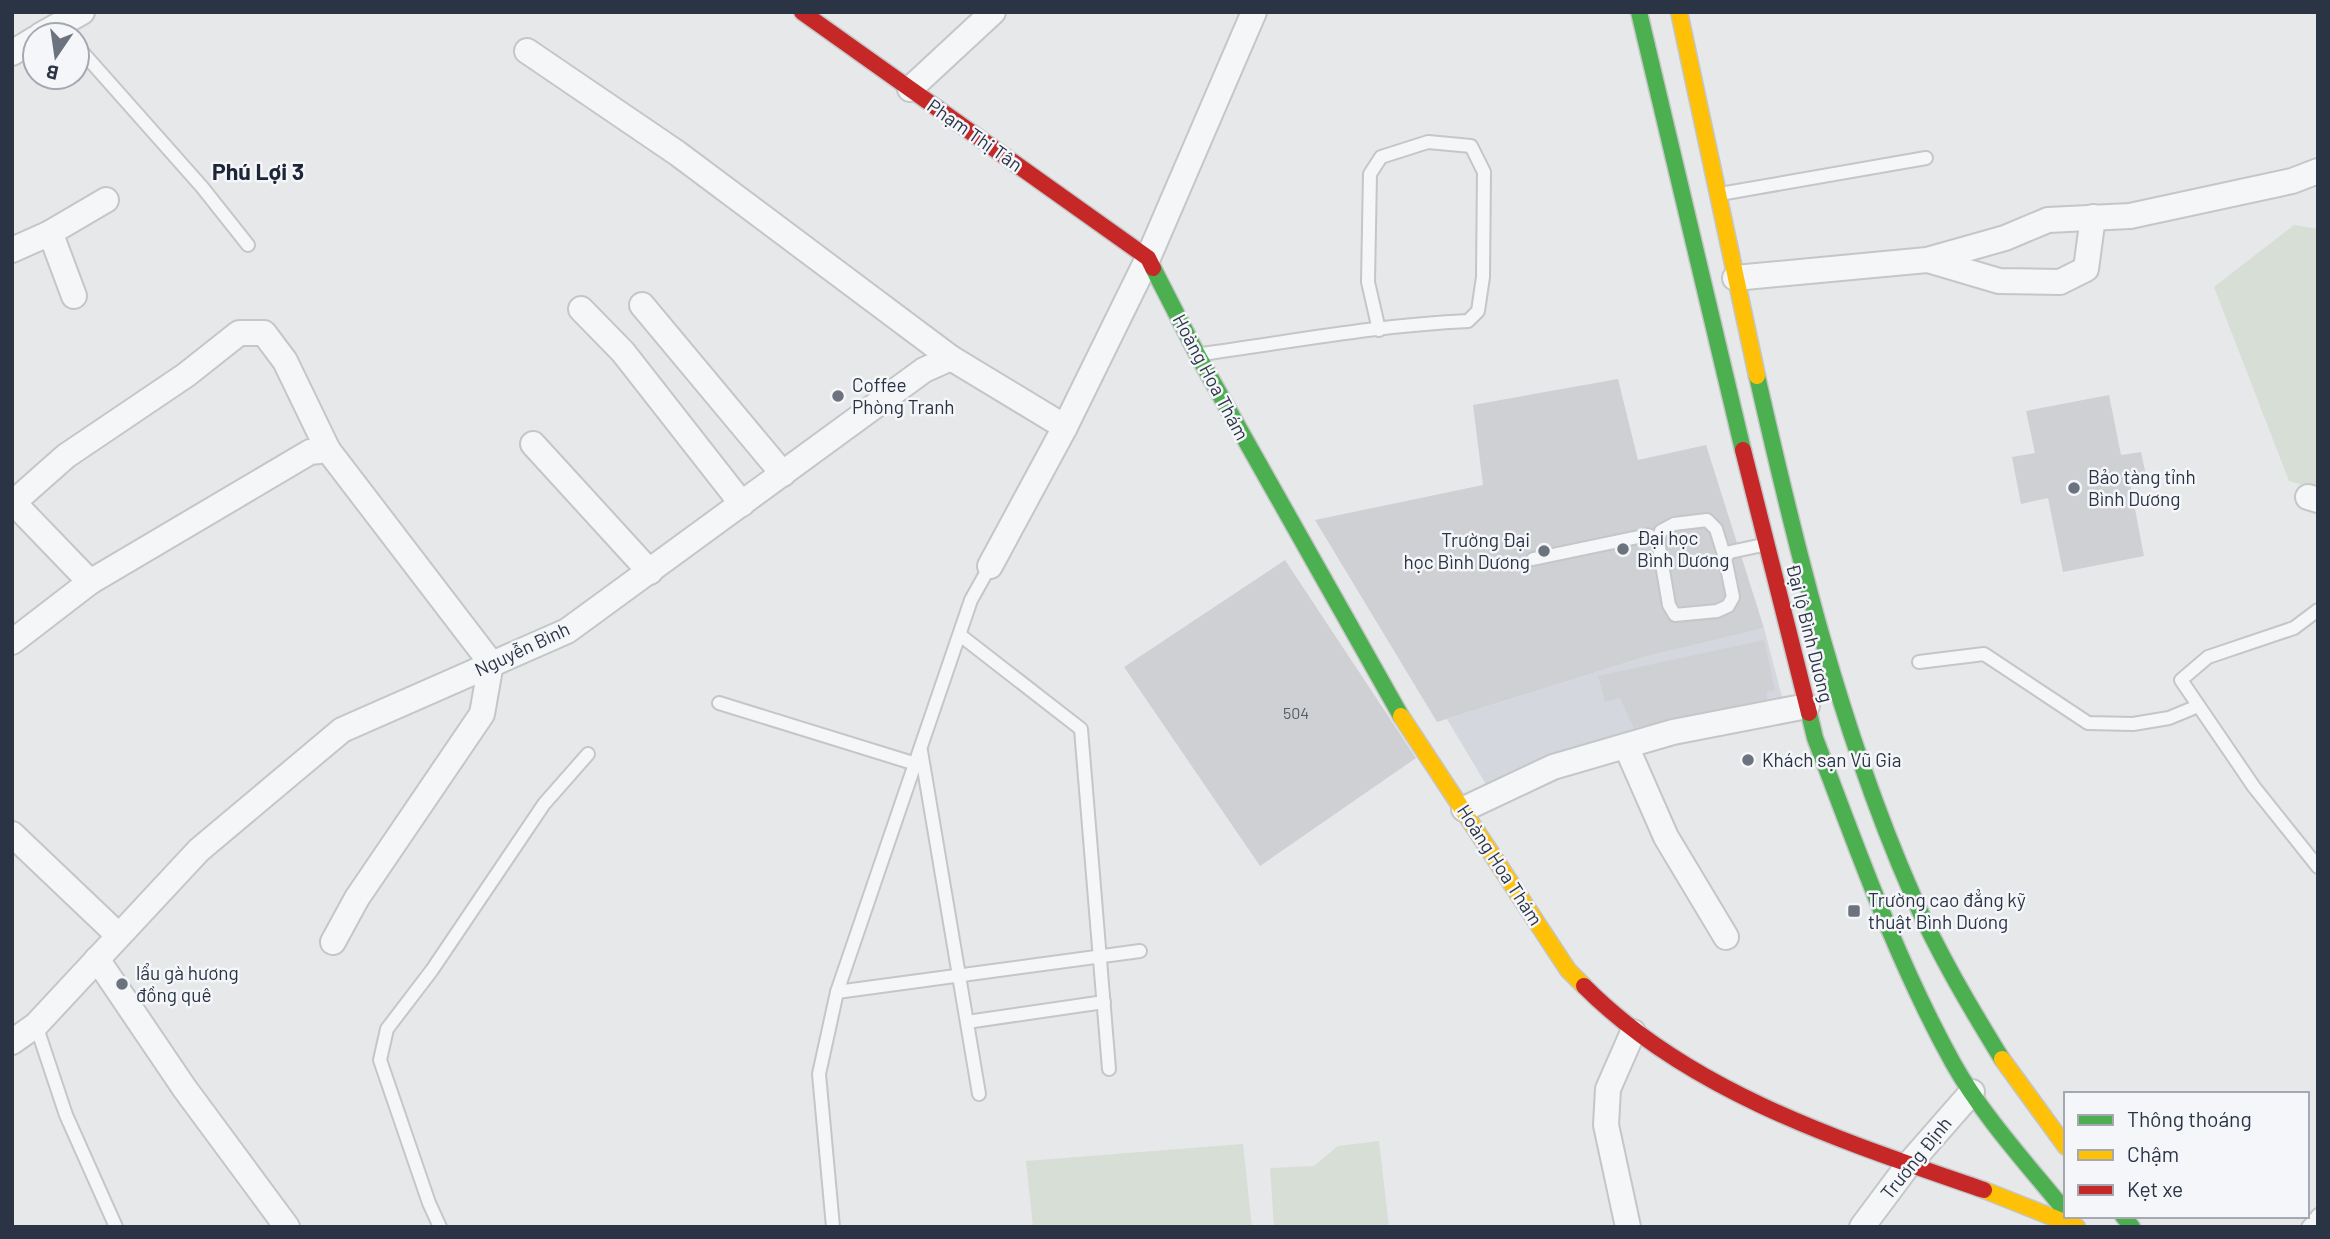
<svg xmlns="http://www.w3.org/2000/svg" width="2330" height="1239" viewBox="0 0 2330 1239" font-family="Barlow,sans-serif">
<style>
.built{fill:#d4d7dd}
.green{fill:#d6ded6}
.building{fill:#ced0d3}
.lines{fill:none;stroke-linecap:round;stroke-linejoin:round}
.lane-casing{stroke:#c4c6c8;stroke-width:16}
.street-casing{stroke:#c4c6c8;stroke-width:28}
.fast-casing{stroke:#c4c6c8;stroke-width:19}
.slow-casing{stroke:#c4c6c8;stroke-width:19}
.jam-casing{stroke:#c4c6c8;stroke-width:19}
.lane{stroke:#f5f6f7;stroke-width:12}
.street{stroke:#f5f6f7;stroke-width:24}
.fast{stroke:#4caf50;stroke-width:16}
.slow{stroke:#ffc107;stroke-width:16}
.jam{stroke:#c62828;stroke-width:16}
.poi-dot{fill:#6c737f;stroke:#f4f6f9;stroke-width:2.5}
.labels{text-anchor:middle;stroke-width:5;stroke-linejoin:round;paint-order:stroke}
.number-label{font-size:16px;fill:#545c69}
.street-label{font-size:19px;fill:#2b3445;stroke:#f4f6f9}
.poi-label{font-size:19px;fill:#2b3445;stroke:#f4f6f9;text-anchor:start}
.quarter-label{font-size:23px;font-weight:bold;fill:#1d2536;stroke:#f4f6f9}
</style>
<rect width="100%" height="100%" fill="#e6e8ea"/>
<polygon class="built" points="1764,628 1783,701 1490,791 1447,719 1644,657"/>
<g class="green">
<polygon points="2294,225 2318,229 2318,489 2289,481 2214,287"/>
<polygon points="1379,1141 1389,1227 1274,1227 1270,1168 1314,1166 1338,1146"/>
<polygon points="1243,1144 1252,1227 1033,1227 1026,1161"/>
</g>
<g class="building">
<polygon points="1618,379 1638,460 1706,445 1764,628 1644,657 1437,722 1315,520 1483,485 1473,405"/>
<polygon points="2109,395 2121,455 2141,452 2146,475 2129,478 2144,556 2063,572 2048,498 2021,504 2012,457 2035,453 2026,411"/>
<polygon points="1285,560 1416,758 1260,866 1124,667"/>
<polygon points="1764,640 1775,690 1766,692 1770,708 1715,721 1712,710 1634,728 1620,698 1605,702 1598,676"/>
</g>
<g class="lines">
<g class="lane-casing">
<g id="lane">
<polyline points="77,46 202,187 248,245"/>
<polyline points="1720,194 1926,158"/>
<path d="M 1201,354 C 1289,342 1378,325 1468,321 L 1478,311 L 1483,277 L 1484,172 L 1471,146 L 1428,142 L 1381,157 L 1370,174 L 1368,282 L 1379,330"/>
<polyline points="1658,541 1661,531 1674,524 1707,520 1716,529 1725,558"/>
<polyline points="1533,559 1648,535 1658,541 1669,605 1675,615 1717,611 1728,606 1733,597 1725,558 1730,552 1763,545"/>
<polyline points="2318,610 2294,628 2208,657 2181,680 2254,787 2318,867"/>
<polyline points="960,635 1081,729 1109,1069"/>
<polyline points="1919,662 1984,654 2088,723 2133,724 2169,718 2198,706"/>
<polyline points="719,703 916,764"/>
<polyline points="921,751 979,1094"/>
<polyline points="837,992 1140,951"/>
<polyline points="967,1022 1104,1002"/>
<polyline points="36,1025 66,1115 116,1227"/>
<polyline points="440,1227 429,1203 380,1060 387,1029 432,970 544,804 588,754"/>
<polyline points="833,1227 819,1074 837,992 971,600 990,566"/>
<polyline points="2308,1227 2318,1215"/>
</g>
</g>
<g class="street-casing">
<g id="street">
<polyline points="41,35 82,12"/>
<polyline points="527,51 677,153 951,358"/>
<polyline points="12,53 35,39"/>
<polyline points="910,89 993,12"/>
<polyline points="48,234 106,200"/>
<polyline points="12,250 48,234 52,237 74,296"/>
<polyline points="1928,260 1999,281 2060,282 2086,269 2093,217"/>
<polyline points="1735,278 1927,260 2005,238 2048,220 2130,216 2292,181 2318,171"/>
<polyline points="642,305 783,474"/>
<polyline points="581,309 623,352 742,504"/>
<polyline points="533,444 650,572"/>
<polyline points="2308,497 2318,500"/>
<polyline points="12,501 90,582"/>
<polyline points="14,502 66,456 186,375 239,333 264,333 285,361 328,450"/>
<polyline points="990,566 1065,427 1148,258 1254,12"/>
<polyline points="12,642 90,582 310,452 328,450 491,663 482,714 357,898 333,942"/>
<polyline points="1626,746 1666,837 1726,937"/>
<polyline points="1464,809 1553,767 1673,732 1807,706"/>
<polyline points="12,834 117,934"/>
<polyline points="97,959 185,1089 287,1227"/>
<polyline points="12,1042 36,1025 199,850 342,730 567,631 924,370 951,358 1065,427"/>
<polyline points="1628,1227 1606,1125 1608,1089 1633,1032"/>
<polyline points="1862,1227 1909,1164 1972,1092"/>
</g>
</g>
<g class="fast-casing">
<g id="fast">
<polyline points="1639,12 1743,450"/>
<polyline points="1153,268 1197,354 1401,716"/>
<path d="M 1757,376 C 1797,552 1840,730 1913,896 C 1938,953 1970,1007 2002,1059"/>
<path d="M 1809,713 L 1815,738 C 1857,848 1896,960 1953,1063 C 1982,1115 2028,1165 2066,1212"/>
<polyline points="2123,1216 2132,1227"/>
</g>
</g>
<g class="slow-casing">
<g id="slow">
<polyline points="1679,12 1757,376"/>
<polyline points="1401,716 1568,970 1584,986"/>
<polyline points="2002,1059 2066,1147"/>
<polyline points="1984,1190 2077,1227"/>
</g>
</g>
<g class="jam-casing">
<g id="jam">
<polyline points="802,12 1148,258 1153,268"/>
<polyline points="1743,450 1809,713"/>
<path d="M 1584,986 C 1690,1093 1845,1142 1984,1190"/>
</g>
</g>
<use href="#lane" class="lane"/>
<use href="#street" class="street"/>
<use href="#fast" class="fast"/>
<use href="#slow" class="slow"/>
<use href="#jam" class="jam"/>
</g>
<g class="poi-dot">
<circle cx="838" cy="396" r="7"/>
<circle cx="2074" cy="488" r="7"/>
<circle cx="1623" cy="549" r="7"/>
<circle cx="1544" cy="551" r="7"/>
<circle cx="1748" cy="760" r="7"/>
<rect x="1847" y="904" width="14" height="14" rx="3.5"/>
<circle cx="122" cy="984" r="7"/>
</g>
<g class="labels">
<g class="number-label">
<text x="1296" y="719">504</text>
</g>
<g class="street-label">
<text transform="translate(975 135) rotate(35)" y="7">Phạm Thị Tân</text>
<text transform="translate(1211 377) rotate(62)" y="7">Hoàng Hoa Thám</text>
<text transform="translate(1810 633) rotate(76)" y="7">Đại lộ Bình Dương</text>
<text transform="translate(522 649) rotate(-25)" y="7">Nguyễn Bình</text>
<text transform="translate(1500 865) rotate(57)" y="7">Hoàng Hoa Thám</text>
<text transform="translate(1916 1158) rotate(-51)" y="7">Trương Định</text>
</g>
<g class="poi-label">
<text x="852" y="392">Coffee<tspan x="852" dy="22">Phòng Tranh</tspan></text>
<text x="2088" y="484">Bảo tàng tỉnh<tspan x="2088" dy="22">Bình Dương</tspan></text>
<text x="1637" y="545">Đại học<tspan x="1637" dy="22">Bình Dương</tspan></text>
<text x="1530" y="547" text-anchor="end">Trường Đại<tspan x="1530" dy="22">học Bình Dương</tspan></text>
<text x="1762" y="767">Khách sạn Vũ Gia</text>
<text x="1868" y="907">Trường cao đẳng kỹ<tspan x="1868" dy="22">thuật Bình Dương</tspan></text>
<text x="136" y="980">lẩu gà hương<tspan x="136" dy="22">đồng quê</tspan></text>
</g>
<g class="quarter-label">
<text x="258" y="180">Phú Lợi 3</text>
</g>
</g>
<rect width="2330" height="1239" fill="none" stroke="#2b3445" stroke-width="28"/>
<rect x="2064" y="1092" width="245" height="126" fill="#f4f6f9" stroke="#a4a8b1" stroke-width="2"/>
<rect x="2078" y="1115" width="35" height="10" fill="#4caf50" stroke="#a4a8b1" stroke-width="2"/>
<text x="2127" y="1127" font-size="21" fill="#2b3445">Thông thoáng</text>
<rect x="2078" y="1150" width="35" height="10" fill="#ffc107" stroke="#a4a8b1" stroke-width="2"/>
<text x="2127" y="1162" font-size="21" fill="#2b3445">Chậm</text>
<rect x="2078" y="1185" width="35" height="10" fill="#c62828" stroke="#a4a8b1" stroke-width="2"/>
<text x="2127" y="1197" font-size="21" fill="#2b3445">Kẹt xe</text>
<g transform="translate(56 56) rotate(193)"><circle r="33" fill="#f4f6f9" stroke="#a4a8b1" stroke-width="2"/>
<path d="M0-5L12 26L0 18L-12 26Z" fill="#6c737f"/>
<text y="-10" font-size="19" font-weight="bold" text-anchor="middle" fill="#2b3445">B</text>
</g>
</svg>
